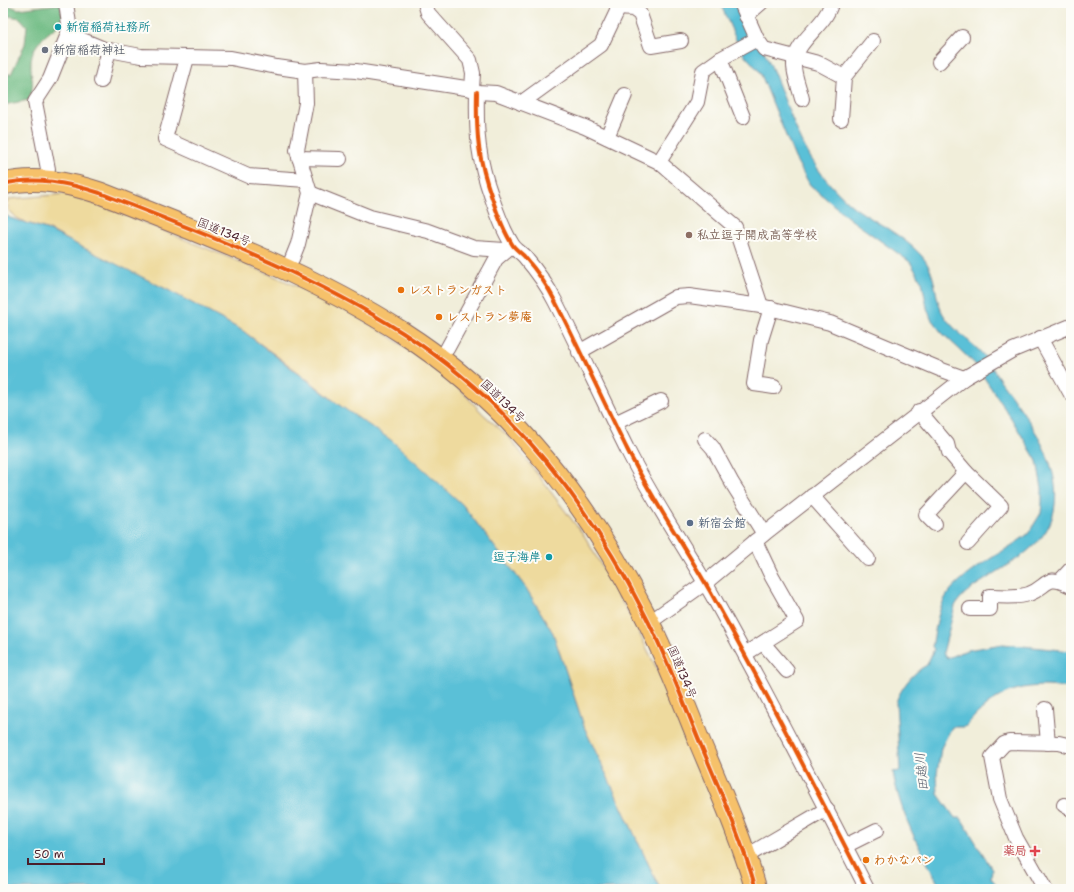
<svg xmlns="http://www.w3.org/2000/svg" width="1074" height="892" viewBox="0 0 1074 892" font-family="'Shantell Sans','Klee One',sans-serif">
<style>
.forest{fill:#70bc84;stroke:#5d6e58}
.sand{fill:#eeda9e;stroke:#9c7c64}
.water{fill:#5ac0d7;stroke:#527081}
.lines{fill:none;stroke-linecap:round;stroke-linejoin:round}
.minor-tunnel{stroke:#d0c5b7;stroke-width:14;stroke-dasharray:14 7;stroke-linecap:butt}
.minor-casing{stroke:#846768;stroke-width:16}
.highway-casing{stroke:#846768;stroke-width:23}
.minor{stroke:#fff;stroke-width:14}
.highway{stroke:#f6c16b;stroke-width:21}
.cycleway-casing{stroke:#fdfcf7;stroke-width:6}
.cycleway{stroke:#e8590c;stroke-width:4}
.culture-dot{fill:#0f9aa8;stroke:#fdfcf7;stroke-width:1.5}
.worship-dot{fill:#6b7280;stroke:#fdfcf7;stroke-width:1.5}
.education-dot{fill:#8d6e63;stroke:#fdfcf7;stroke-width:1.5}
.food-dot{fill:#e8710a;stroke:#fdfcf7;stroke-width:1.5}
.service-dot{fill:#5c6f8a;stroke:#fdfcf7;stroke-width:1.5}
.health-dot{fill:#e0444e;stroke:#fdfcf7;stroke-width:1.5}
.labels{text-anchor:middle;stroke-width:4;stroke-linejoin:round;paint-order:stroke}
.culture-label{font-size:12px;font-weight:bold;fill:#0d838f;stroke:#fdfcf7;text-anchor:start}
.worship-label{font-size:12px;font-weight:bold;fill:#5b616d;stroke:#fdfcf7;text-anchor:start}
.street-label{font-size:12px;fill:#4a1f2b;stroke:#fdfcf7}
.education-label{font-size:12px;font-weight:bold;fill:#785e54;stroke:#fdfcf7;text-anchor:start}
.food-label{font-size:12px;font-weight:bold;fill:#c56008;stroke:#fdfcf7;text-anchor:start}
.service-label{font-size:12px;font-weight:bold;fill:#4e5e75;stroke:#fdfcf7;text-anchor:start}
.health-label{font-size:12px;font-weight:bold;fill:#be3a42;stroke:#fdfcf7;text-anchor:end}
.water-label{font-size:13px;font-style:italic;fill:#505767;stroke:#fdfcf7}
</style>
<rect width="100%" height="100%" fill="#fdfcf7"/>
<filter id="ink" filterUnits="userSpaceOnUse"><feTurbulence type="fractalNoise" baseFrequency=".025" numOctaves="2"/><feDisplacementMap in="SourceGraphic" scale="8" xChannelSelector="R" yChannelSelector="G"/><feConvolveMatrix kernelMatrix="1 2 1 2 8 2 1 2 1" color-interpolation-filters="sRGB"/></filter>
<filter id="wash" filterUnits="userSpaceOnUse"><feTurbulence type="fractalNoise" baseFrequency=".012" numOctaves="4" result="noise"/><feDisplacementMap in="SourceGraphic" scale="16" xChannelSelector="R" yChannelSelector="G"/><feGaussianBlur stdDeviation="0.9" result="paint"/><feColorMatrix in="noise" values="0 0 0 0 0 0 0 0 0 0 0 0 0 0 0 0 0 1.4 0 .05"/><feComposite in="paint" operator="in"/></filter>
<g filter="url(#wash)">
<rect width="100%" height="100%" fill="#f1eeda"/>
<path class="forest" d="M 3,3 L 18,9 L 60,4 L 64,21 C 51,31 32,43 31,61 C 30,79 36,81 29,100 L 3,105 L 3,74 L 11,74 L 25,44 L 27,26 L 20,18 L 3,15 Z"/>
<polygon class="sand" points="65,194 113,210 281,279 342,308 388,335 456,385 483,414 509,437 585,537 637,629 657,669 696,761 718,808 747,889 660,889 585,729 553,633 526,588 462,504 301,374 243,331 168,290 110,263 50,230 27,223 17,218 8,209 9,199"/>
<g class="water">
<path d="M 720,3 L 735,3 C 747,23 762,44 771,66 C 786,100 796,138 818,169 C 829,184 841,197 855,208 C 877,223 902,235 920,254 C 938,273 933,296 943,314 C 953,331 973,342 986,358 C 991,365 995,373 1000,380 C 1027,417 1068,469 1052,518 C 1043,547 1010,563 986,579 C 974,587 962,593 955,606 L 943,653 L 947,658 L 967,650 L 1003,644 L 1071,651 L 1071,688 C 1023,682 997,689 965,727 L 952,727 L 941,748 L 937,774 L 938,794 L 955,818 L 961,818 L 992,869 L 991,878 L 1000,889 L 941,889 C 921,851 900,815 893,772 L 900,771 L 896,702 C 901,688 913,672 927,665 L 934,649 L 932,647 C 935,632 937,614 944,600 C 957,574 1005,552 1028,534 L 1041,513 L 1042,503 L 1042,488 L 1037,461 L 1011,418 L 975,364 L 942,333 L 931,319 L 927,308 L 922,282 L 910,262 L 850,219 L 810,185 L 795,158 L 760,72 L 741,51 Z"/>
<polygon points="3,213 10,218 46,229 168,290 243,331 342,407 391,440 462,504 526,588 553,633 585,729 660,889 3,889"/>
</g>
</g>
<g filter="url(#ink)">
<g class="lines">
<polyline class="minor-tunnel" points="133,218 143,196"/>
<g class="minor-casing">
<g id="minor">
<polyline points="425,3 428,13 470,60 473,73 472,89"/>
<polyline points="741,3 757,39 764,49 818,63 844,77"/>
<polyline points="617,8 633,9 640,14 651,46 681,41"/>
<polyline points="746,16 761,3"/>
<polyline points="68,34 104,49 141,56 231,58 277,67 305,71 321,69 356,71 472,89 477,92 496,93 585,127 659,162 697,102 703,71 720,59 757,39"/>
<polyline points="187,58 165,139 248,176 306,180"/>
<polyline points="720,59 743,117"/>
<polyline points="939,62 962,37"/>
<polyline points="101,81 109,50"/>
<path d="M 477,92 C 476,134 478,159 492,198 C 497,213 503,230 512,244 C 515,249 520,252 524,256 C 536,270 547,285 555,301 C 580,350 603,401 628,451 C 654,503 688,551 716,602 C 769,697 818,793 867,889"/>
<path d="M 802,99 C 800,89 793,74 794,63 C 797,39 825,26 831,4"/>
<polyline points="521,103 601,45 621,3"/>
<polyline points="841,119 844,77 873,41"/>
<polyline points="607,137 625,95"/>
<polyline points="299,158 340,159"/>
<polyline points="659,162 735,227 761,306"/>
<polyline points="47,174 48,169 35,102 50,79 68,34 69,24 66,3"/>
<polyline points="310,193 370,217 428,231 474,248 505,250"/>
<polyline points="292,259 298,244 310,193 297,150 306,103 305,71"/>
<polyline points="771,308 761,340 754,384 774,387"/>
<polyline points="1040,338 1071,394"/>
<polyline points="447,349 496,259 509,248"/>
<polyline points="579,352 676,297 689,296 761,306 830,323 942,370 964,378"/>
<polyline points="919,411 947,444 949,452 966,472 926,515 935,524"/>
<polyline points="615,423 661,401"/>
<polyline points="705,439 713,448 732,483 764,534"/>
<polyline points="966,472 1001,506 968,543"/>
<polyline points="812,496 868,559"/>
<polyline points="1060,581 1071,569"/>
<path d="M 970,609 L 990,609 L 990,596 C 1003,596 1017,598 1029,594 C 1049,586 1045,573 1071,586"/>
<polyline points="657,617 705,583 764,534 964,378 1013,350 1071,326"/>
<polyline points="763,643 787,671"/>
<polyline points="745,654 797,621 772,577 755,541"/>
<polyline points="1045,709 1048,743"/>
<polyline points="1064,805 1071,809"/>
<polyline points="845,846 877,830"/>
<polyline points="745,857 827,809"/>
<polyline points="1045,889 1016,838 1000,799 992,757 1004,744 1009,742 1059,743 1071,746"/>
</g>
</g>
<g class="highway-casing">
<path id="highway" d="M 3,184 C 36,176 69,183 100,193 C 204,234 308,272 403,333 C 509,401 587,501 644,613 C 665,653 681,696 698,738 C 719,788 741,837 756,889"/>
</g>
<use href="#minor" class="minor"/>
<use href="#highway" class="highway"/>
<g class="cycleway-casing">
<g id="cycleway">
<path d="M 477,92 C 476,134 478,159 492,198 C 497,213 503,230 512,244 C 515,249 520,252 524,256 C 536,270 547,285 555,301 C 580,350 603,401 628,451 C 654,503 688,551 716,602 C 769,697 818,793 867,889"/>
<path d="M 3,184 C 36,176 69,183 100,193 C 204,234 308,272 403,333 C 509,401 587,501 644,613 C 665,653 681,696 698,738 C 719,788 741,837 756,889"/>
</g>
</g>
<use href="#cycleway" class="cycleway"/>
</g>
</g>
<g class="culture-dot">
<circle cx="58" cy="27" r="4"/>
<circle cx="549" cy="557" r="4"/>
</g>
<circle class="worship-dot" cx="45" cy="50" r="4"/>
<circle class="education-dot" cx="689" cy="235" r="4"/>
<g class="food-dot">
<circle cx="401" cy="290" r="4"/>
<circle cx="439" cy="317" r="4"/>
<circle cx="866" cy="860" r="4"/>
</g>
<circle class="service-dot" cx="690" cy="523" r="4"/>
<path class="health-dot" d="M1033 845h4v4h4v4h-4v4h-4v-4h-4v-4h4z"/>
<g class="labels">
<g class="culture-label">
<text x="66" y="31">新宿稲荷社務所</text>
<text x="541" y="561" text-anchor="end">逗子海岸</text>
</g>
<g class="worship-label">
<text x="53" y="54">新宿稲荷神社</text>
</g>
<g class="street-label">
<text transform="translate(224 232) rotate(22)" y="4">国道134号</text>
<text transform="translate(503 401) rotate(44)" y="4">国道134号</text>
<text transform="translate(682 672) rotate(67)" y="4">国道134号</text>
</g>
<g class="education-label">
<text x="697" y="239">私立逗子開成高等学校</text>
</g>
<g class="food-label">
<text x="409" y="294">レストランガスト</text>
<text x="447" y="321">レストラン夢庵</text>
<text x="874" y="864">わかなパン</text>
</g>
<g class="service-label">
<text x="698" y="527">新宿会館</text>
</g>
<g class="health-label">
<text x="1027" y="855">薬局</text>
</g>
<g class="water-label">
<text transform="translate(921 772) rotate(-96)" y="5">田越川</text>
</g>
</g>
<rect width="1074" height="892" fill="none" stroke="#fdfcf7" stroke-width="16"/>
<path d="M28 858v6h76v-6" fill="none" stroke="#4a1f2b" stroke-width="2"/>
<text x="34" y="858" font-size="12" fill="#4a1f2b" stroke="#fdfcf7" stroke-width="3" paint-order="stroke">50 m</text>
</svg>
